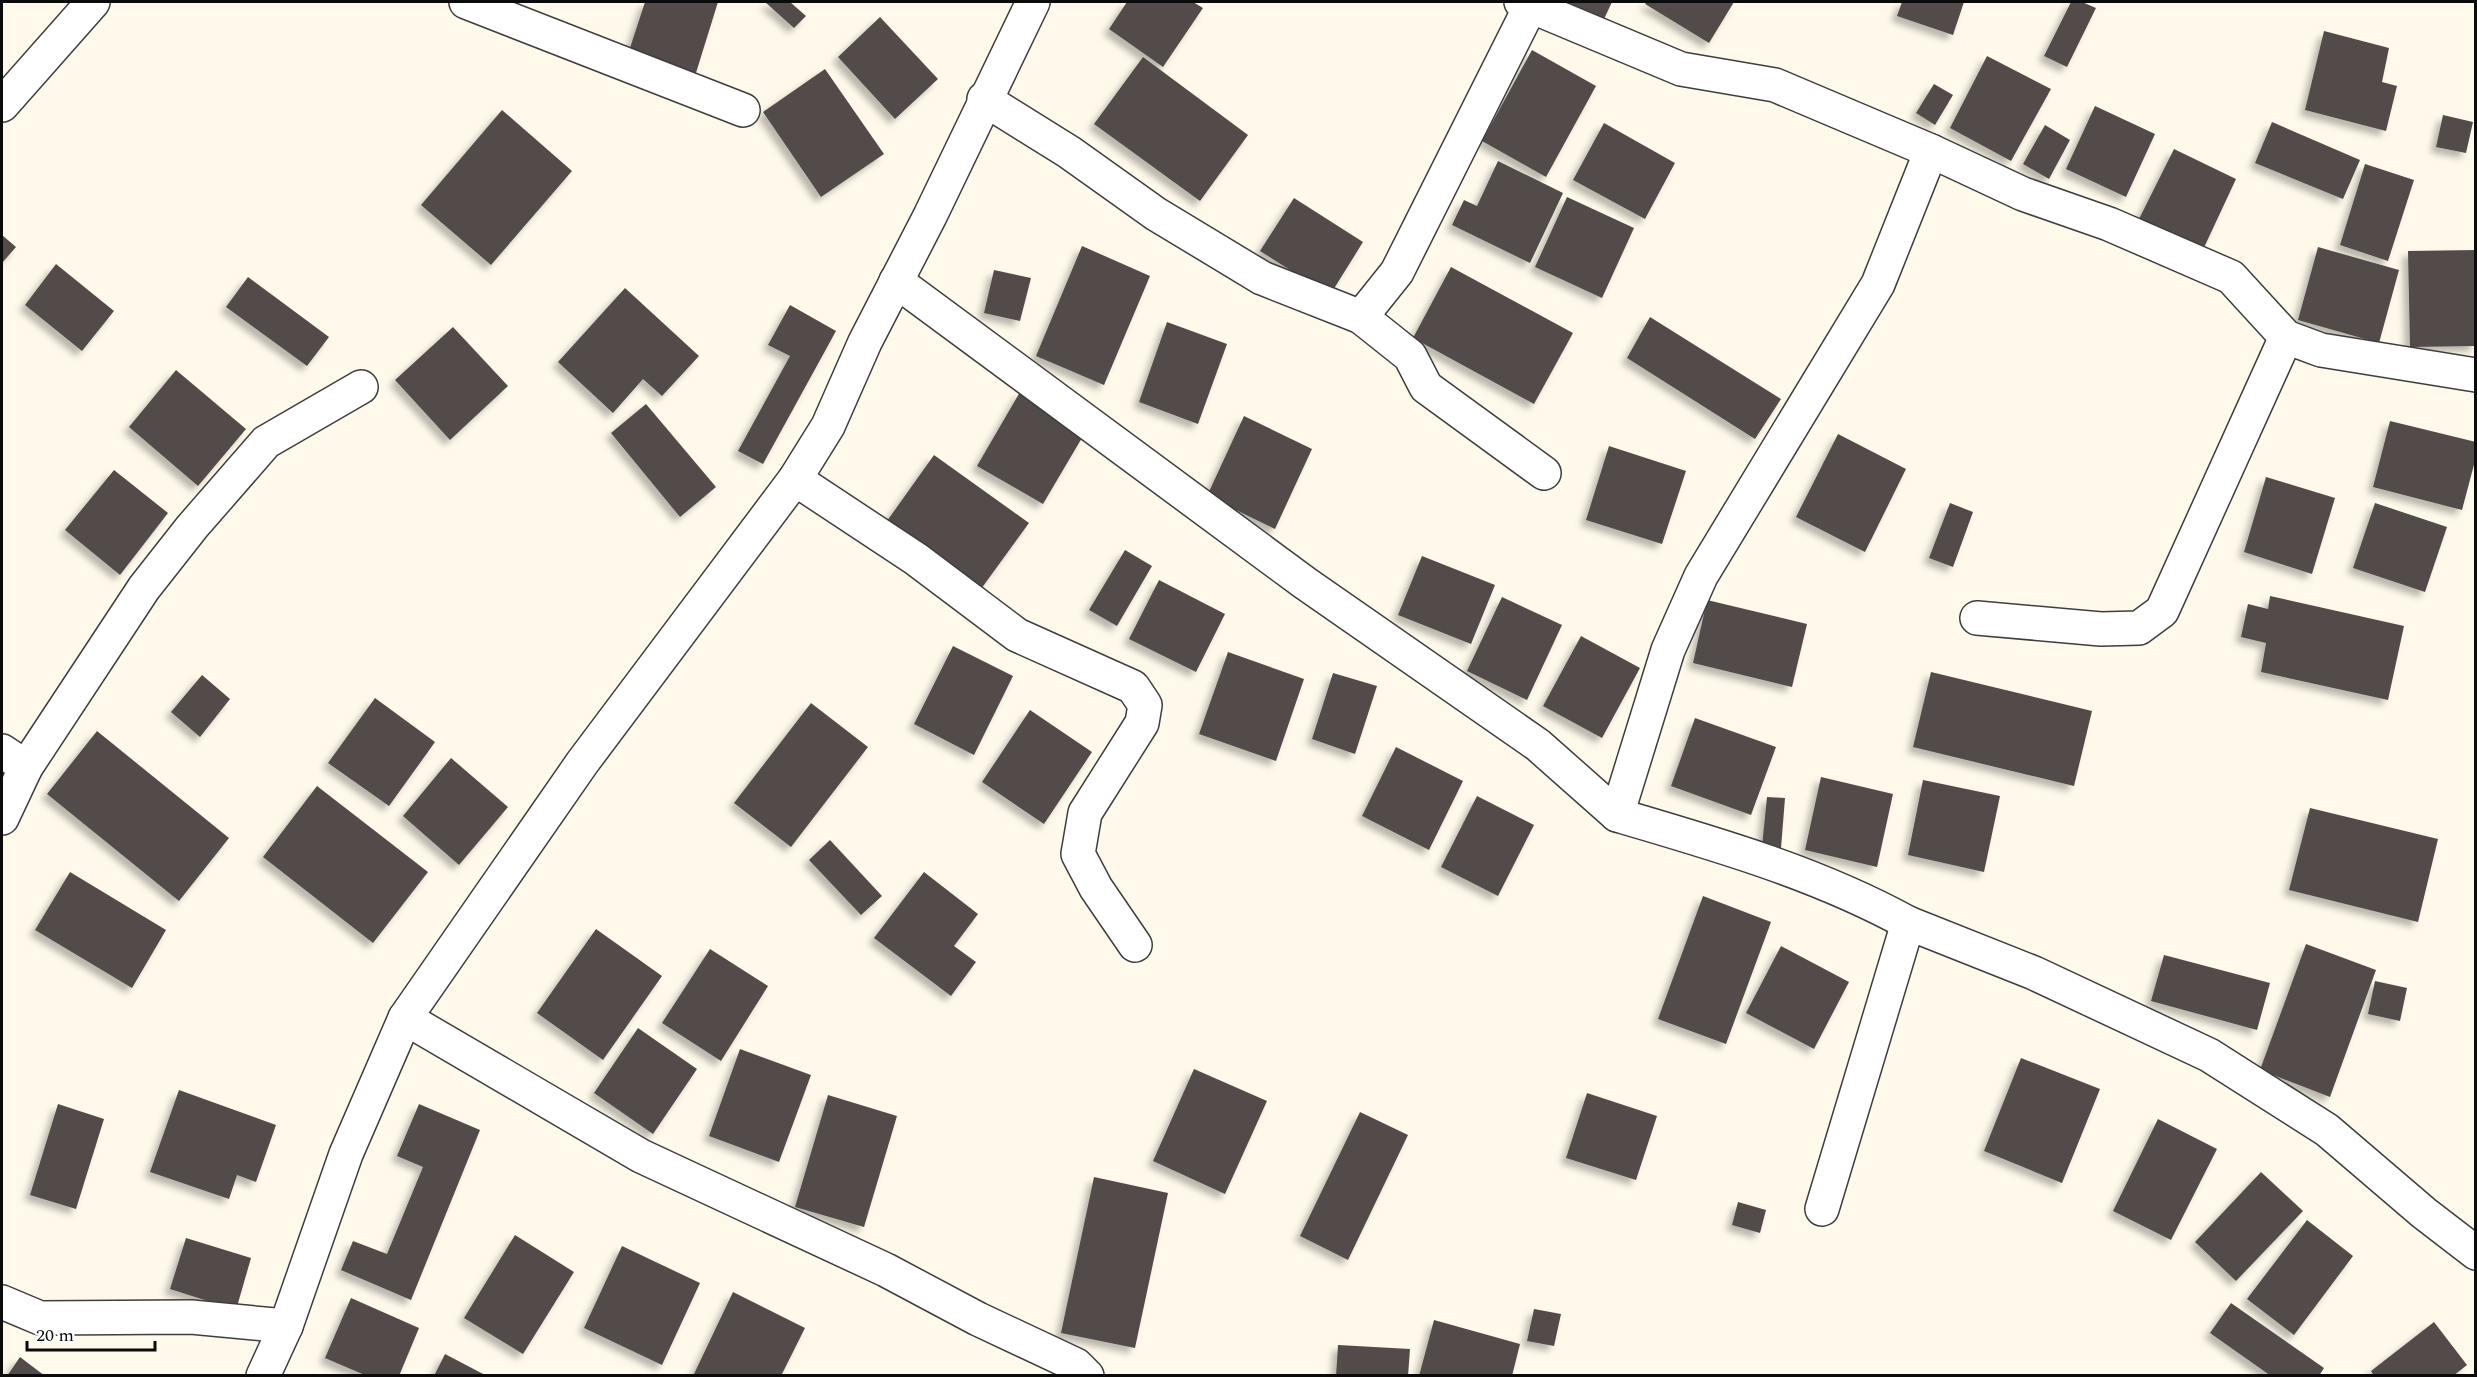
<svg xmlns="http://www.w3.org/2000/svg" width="2477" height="1377" viewBox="0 0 2477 1377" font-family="Spectral,serif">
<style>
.building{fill:#534c48;filter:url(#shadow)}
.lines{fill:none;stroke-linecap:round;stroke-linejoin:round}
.minor-casing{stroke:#3e3e3e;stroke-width:36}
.minor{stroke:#fff;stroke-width:33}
</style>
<defs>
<filter id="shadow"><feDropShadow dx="-5.5" dy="5.5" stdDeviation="3" flood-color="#0004"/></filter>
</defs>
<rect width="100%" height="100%" fill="#fef9eb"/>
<g class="building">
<polygon points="645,2 718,2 695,76 628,54"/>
<polygon points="765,2 790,2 806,16 794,28"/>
<polygon points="1127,2 1193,2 1203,8 1163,67 1109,29"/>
<polygon points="1567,2 1612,2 1604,19"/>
<polygon points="1647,2 1734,2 1709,43 1645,4"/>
<polygon points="1902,2 1964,2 1953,35 1897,16"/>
<polygon points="2071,2 2082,2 2096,8 2067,67 2044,56"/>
<polygon points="880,17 938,79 895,119 838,57"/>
<polygon points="2324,31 2389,48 2382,82 2397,86 2386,131 2305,110"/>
<polygon points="1532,50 1596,86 1546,177 1482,141"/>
<polygon points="1987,56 2051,89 2011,161 1950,128"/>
<polygon points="1143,57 1248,135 1200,201 1094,124"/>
<polygon points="825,69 884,154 821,197 763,112"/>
<polygon points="1934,84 1953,95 1935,125 1916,113"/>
<polygon points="2095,106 2155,134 2126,197 2066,169"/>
<polygon points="502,110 572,171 491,265 421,205"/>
<polygon points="2443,115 2473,122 2466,153 2436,147"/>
<polygon points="2272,122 2360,160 2343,199 2255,163"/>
<polygon points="1604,123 1675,163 1645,219 1573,180"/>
<polygon points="2045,125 2070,140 2049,179 2023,164"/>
<polygon points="2174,149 2236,179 2201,254 2137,223"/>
<polygon points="1498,161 1563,193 1530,263 1452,225 1464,200 1477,206"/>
<polygon points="2365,164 2414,180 2388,261 2340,245"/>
<polygon points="1567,197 1634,228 1602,298 1535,267"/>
<polygon points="1294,198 1363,242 1330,295 1260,251"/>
<polygon points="2,235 16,247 2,263"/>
<polygon points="1082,246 1150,276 1104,385 1036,356"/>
<polygon points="2318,247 2399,270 2379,343 2298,320"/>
<polygon points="2476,250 2476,346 2410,347 2408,251"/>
<polygon points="56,264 114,311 82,351 25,305"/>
<polygon points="1451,267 1573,333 1534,404 1413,338"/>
<polygon points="994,270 1031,278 1020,321 984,313"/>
<polygon points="248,277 329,337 307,366 226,307"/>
<polygon points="625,288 699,356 662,396 643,379 613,413 558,362"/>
<polygon points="790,305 836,331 763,464 738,451 790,356 768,345"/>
<polygon points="1650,317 1781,399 1755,439 1627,358"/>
<polygon points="1167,322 1227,344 1198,424 1139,402"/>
<polygon points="453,327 508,386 450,440 395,380"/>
<polygon points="176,370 246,429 198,486 129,427"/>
<polygon points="1020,392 1086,431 1043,504 977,466"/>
<polygon points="646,404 716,487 680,517 611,433"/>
<polygon points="1244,416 1312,449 1275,529 1207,496"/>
<polygon points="2390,421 2476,442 2476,457 2462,510 2373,487"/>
<polygon points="1838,434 1906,469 1865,552 1796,517"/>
<polygon points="1609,446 1686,471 1662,544 1586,520"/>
<polygon points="934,455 1029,523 981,589 887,521"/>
<polygon points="114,470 168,513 120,575 65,530"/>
<polygon points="2266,477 2335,498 2312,574 2244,552"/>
<polygon points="1950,503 1973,512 1953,567 1929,558"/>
<polygon points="2375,503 2447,527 2425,592 2353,568"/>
<polygon points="1125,550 1152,566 1117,626 1089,610"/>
<polygon points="1422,556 1495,585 1471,644 1398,615"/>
<polygon points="1159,580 1225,614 1196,672 1129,639"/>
<polygon points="2270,596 2404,626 2388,700 2261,672 2266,643 2241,637 2248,604 2268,609"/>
<polygon points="1502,597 1562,625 1527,700 1467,671"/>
<polygon points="1707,600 1807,624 1792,687 1693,663"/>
<polygon points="1581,636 1640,668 1602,738 1543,706"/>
<polygon points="953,646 1013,676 974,755 914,724"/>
<polygon points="1228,652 1304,679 1276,761 1199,734"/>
<polygon points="1931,672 2092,711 2074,786 1913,747"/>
<polygon points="1333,673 1377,686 1355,754 1312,739"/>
<polygon points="202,675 230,699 200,737 171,712"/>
<polygon points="375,698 435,742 389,806 328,763"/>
<polygon points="811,703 868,747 791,847 734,803"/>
<polygon points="1030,710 1092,752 1044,824 982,782"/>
<polygon points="1695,718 1776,747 1751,815 1671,786"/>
<polygon points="97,731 229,838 179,901 47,794"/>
<polygon points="1396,747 1463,781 1429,850 1362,816"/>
<polygon points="451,758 508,807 459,865 403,816"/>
<polygon points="1821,777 1893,794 1877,867 1805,850"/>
<polygon points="1923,780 2000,796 1984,872 1908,855"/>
<polygon points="317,786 428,872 373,943 263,857"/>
<polygon points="1477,796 1534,825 1498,896 1441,867"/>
<polygon points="1767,797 1785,798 1781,848 1762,846"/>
<polygon points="2310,808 2438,839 2418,922 2289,890"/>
<polygon points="830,840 882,896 861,915 809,860"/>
<polygon points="70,872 166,930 132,988 35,930"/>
<polygon points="924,872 978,914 954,946 976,962 951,996 874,938"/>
<polygon points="1703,896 1771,922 1726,1044 1658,1019"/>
<polygon points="596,929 662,976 603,1060 537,1013"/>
<polygon points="2306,944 2376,970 2330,1097 2260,1070"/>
<polygon points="1781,946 1849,982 1814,1049 1746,1013"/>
<polygon points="710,949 768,986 721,1061 662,1023"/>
<polygon points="2164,955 2270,983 2257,1030 2151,1001"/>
<polygon points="2375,981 2407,988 2400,1021 2368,1014"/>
<polygon points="638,1028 697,1069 653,1134 594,1093"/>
<polygon points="740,1049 811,1075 779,1162 709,1136"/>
<polygon points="2021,1058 2100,1089 2062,1183 1984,1151"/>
<polygon points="1194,1069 1267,1101 1225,1194 1153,1161"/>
<polygon points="179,1090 276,1125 256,1182 237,1175 229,1199 150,1172"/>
<polygon points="1587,1093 1657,1116 1636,1180 1566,1158"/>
<polygon points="828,1095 897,1116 864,1227 795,1207"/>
<polygon points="58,1104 104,1119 76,1209 30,1195"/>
<polygon points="419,1104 480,1130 411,1300 341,1270 353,1241 387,1254 423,1167 397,1156"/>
<polygon points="1360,1112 1408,1135 1348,1260 1300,1236"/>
<polygon points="2158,1119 2217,1149 2171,1240 2113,1211"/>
<polygon points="2261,1172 2303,1211 2236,1281 2195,1242"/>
<polygon points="1094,1177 1168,1193 1135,1348 1061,1333"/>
<polygon points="1738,1202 1766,1210 1760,1233 1732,1225"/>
<polygon points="2307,1220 2353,1256 2294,1335 2247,1299"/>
<polygon points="515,1235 574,1272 523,1354 464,1318"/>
<polygon points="186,1238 251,1258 236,1310 170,1289"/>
<polygon points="622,1246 700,1283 662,1365 584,1328"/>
<polygon points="733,1292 805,1328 781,1376 694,1374"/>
<polygon points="351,1298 419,1328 399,1376 367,1376 325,1358"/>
<polygon points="2231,1303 2324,1368 2319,1376 2271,1376 2210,1333"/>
<polygon points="1534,1309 1561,1314 1554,1346 1527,1341"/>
<polygon points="1434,1320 1520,1344 1512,1376 1419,1376"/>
<polygon points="2434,1322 2467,1365 2453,1376 2374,1376 2371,1371"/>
<polygon points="1338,1345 1410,1349 1408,1376 1336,1376"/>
<polygon points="445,1354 487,1376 434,1376"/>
<polygon points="20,1357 45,1376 7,1376"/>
</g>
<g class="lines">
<g class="minor-casing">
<g id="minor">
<polyline points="466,2 743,110"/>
<polyline points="1521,2 1681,69 1775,85 1931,151 2023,194 2109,224 2231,277 2286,337 2321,350 2476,375"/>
<polyline points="984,99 1069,152 1156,214 1262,278 1361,317 1410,356 1426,387 1544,473"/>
<polyline points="2,105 93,2"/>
<polyline points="896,281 1305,583 1538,745 1617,815"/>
<polyline points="1361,317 1397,272 1530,7"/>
<polyline points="795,479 916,559 1017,635 1133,687 1145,705 1142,723 1085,813 1078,854 1096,888 1135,945"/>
<polyline points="1977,618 2101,629 2139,628 2162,611 2286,337"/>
<polyline points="2,751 26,767"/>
<polyline points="2,818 26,767 144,588 192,527 266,442 361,387"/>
<path d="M 1908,923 C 1817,873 1716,844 1617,815 L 1668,650 L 1701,576 L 1878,284 L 1931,151"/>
<polyline points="405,1018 641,1156 886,1270 978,1319 1076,1365 1087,1376"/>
<polyline points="1822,1209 1908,923 2034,973 2209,1055 2327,1130 2424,1213 2476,1253"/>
<polyline points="2,1302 40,1318 191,1317 286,1326"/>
<polyline points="263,1376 286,1326 346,1154 405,1018 582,763 795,479 828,426 865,342 930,216 1033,2"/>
</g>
</g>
<use href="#minor" class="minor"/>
</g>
<rect width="2477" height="1377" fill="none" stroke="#0b0b0b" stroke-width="6"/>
<path d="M27 1341v9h128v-9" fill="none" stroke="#0b0b0b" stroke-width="3"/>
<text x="36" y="1341" font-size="18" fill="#0b0b0b" stroke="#ffffff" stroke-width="4.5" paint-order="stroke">20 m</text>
</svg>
